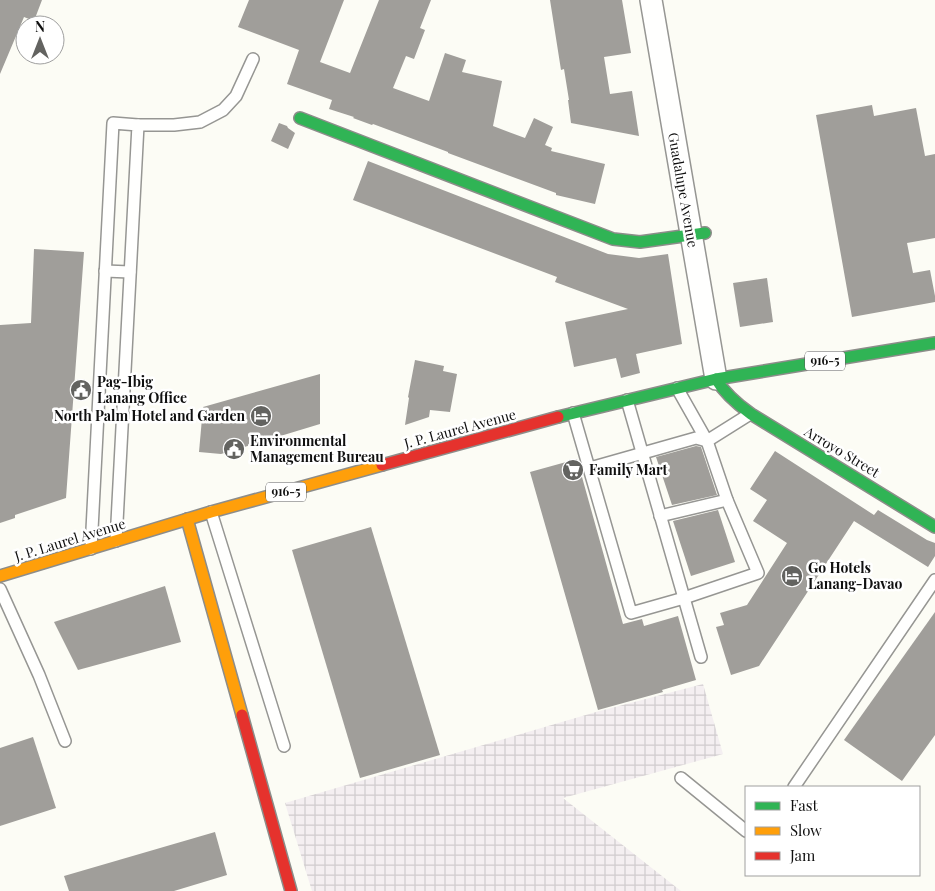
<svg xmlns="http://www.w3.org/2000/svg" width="935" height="891" viewBox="0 0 935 891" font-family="'Playfair Display',serif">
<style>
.industrial{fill:url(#industrial-grid)}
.building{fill:#a09e9a}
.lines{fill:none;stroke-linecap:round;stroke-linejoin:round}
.lane-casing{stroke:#969693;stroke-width:14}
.street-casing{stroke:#969693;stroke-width:24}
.fast-casing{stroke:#8d8d8a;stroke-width:14}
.slow-casing{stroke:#8d8d8a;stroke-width:14}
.jam-casing{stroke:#8d8d8a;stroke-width:14}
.lane{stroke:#fffffe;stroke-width:11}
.street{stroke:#fffffe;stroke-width:21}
.fast{stroke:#30b455;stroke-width:11}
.slow{stroke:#ff9f0a;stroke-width:11}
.jam{stroke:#e5322d;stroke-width:11}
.labels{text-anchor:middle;stroke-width:5;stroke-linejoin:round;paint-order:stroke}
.shield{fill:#fff;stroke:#585858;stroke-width:1}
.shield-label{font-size:12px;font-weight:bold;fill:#101010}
.street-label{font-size:14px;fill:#101010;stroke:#fff}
.poi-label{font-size:14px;font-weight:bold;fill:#101010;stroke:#fff;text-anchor:start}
</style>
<defs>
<pattern id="industrial-grid" width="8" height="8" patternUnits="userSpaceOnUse" patternTransform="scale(1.25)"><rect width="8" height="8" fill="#f4eff1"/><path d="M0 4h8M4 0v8" fill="none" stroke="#d0ccce"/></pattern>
</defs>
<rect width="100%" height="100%" fill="#fcfcf5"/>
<polygon class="industrial" points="703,684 723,754 563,798 681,891 312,891 285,803 596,712"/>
<g class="building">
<polygon points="0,0 42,0 34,21 24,17 0,74"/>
<polygon points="249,0 344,0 320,62 350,73 379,0 431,0 420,28 425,30 414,59 406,56 393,88 429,101 445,53 466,60 462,72 502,81 493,126 525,138 534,118 553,127 545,145 552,148 551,151 605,164 595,204 556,195 556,193 448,153 448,152 373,124 372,125 353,118 354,117 329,109 332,100 287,84 299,50 238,27"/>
<polygon points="550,0 622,0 631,53 604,57 610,94 632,91 639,136 571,123 568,100 569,100 564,69 561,70"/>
<polygon points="872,105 874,116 916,108 925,156 935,154 935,238 907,243 913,273 930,270 935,296 935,302 852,317 816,115"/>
<polygon points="279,123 287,126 288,128 295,133 288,149 271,141"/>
<polygon points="368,161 608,254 639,258 668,254 682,344 636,354 640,373 621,378 616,358 574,367 565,322 628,309 555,282 557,277 353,200"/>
<polygon points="34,249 84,252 66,498 15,515 15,518 0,523 0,325 31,323"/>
<polygon points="767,278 773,322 740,327 733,283"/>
<polygon points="415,360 444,366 443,371 457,374 450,412 430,410 429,417 405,425 409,398 408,397"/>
<polygon points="320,374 320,424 221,454 199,452 203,407"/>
<polygon points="696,446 701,447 717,495 672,505 656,457"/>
<polygon points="775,451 874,515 878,510 927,540 935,543 935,556 928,567 854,521 759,666 731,675 716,627 724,625 720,613 747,605 787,543 753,521 767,500 750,489"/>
<polygon points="577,459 623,624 642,619 644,626 678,616 696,680 662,690 663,692 598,710 530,472"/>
<polygon points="718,510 735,562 691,576 673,521"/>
<polygon points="371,527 440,755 360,778 292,550"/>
<polygon points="165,586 181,642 78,670 54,622"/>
<polygon points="935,612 935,735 902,781 844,740"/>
<polygon points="33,737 56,808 0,826 0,748"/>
<polygon points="215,832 227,875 174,891 69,891 64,876"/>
</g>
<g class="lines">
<g class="lane-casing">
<g id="lane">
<polyline points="138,125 174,125 200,122 223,110 236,96 253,59"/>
<polyline points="105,271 130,272"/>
<polyline points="627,400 701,657"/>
<polyline points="573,413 631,613 684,598 758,573 727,500 707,441 677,388"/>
<polyline points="590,468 696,438 707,441 750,414"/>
<polyline points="211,512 284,746"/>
<polyline points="660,516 727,500"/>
<polyline points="91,549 113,123 138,125 116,541"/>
<polyline points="0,589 39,675 65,741"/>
<polyline points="681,778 746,831"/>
<polyline points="794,787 935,580"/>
</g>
</g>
<g class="street-casing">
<polyline id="street" points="651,0 716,379"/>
</g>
<g class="fast-casing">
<g id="fast">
<polyline points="300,118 613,239 640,242 705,233"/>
<path d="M 716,379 C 725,394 737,404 751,414 L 935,527"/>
<polyline points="558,417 716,379 935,343"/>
</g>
</g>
<g class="slow-casing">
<g id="slow">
<polyline points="187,519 242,715"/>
<polyline points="0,576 211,512 382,465"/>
</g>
</g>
<g class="jam-casing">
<g id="jam">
<polyline points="382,465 558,417"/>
<polyline points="242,715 291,891"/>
</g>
</g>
<use href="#lane" class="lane"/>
<use href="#street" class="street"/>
<use href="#fast" class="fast"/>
<use href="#slow" class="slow"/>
<use href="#jam" class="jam"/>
</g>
<defs>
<g id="civic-disc" transform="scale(1.125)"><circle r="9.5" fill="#636360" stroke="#fff"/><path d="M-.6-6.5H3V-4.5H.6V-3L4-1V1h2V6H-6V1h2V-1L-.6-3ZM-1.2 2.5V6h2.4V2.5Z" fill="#fff"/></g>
<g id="hotel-disc" transform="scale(1.125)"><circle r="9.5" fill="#636360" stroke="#fff"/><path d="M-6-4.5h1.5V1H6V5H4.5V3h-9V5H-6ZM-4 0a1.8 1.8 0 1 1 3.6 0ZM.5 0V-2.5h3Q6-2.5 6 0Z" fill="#fff"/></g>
<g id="supermarket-disc" transform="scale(1.125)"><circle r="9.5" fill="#636360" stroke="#fff"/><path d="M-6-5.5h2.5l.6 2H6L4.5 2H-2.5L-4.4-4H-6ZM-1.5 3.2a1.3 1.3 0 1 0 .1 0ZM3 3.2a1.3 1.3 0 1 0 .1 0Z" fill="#fff"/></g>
</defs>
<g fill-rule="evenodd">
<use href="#civic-disc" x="81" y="390"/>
<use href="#hotel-disc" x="261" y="416"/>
<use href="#civic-disc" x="234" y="449"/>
<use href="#supermarket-disc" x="573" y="470"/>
<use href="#hotel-disc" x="792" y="576"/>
</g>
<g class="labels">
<g class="shield">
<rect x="805" y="351.5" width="40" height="19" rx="4"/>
<rect x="266" y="482.5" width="40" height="19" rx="4"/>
</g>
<g class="shield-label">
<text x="825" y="365">916-5</text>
<text x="286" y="496">916-5</text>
</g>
<g class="street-label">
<text transform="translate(683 190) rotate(80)" y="5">Guadalupe Avenue</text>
<text transform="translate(460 429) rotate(-15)" y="5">J. P. Laurel Avenue</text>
<text transform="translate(842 452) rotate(31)" y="5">Arroyo Street</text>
<text transform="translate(70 540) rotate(-17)" y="5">J. P. Laurel Avenue</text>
</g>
<g class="poi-label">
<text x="97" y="387">Pag-Ibig<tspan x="97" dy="16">Lanang Office</tspan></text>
<text x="245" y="421" text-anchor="end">North Palm Hotel and Garden</text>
<text x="250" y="446">Environmental<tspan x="250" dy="16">Management Bureau</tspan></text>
<text x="589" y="475">Family Mart</text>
<text x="808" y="573">Go Hotels<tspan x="808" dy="16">Lanang-Davao</tspan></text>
</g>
</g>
<rect x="745" y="786" width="175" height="90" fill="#ffffff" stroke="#9f9f9f"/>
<rect x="755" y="802" width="25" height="8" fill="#30b455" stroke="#9f9f9f"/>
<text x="790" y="811" font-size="15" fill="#101010">Fast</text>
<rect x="755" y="827" width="25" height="8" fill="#ff9f0a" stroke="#9f9f9f"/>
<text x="790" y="836" font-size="15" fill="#101010">Slow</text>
<rect x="755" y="852" width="25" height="8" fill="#e5322d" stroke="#9f9f9f"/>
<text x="790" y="861" font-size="15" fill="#101010">Jam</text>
<g transform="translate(40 40)"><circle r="24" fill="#ffffff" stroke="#9f9f9f"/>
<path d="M0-4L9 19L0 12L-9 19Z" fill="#636360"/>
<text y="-8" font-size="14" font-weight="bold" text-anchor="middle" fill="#101010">N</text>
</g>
</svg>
